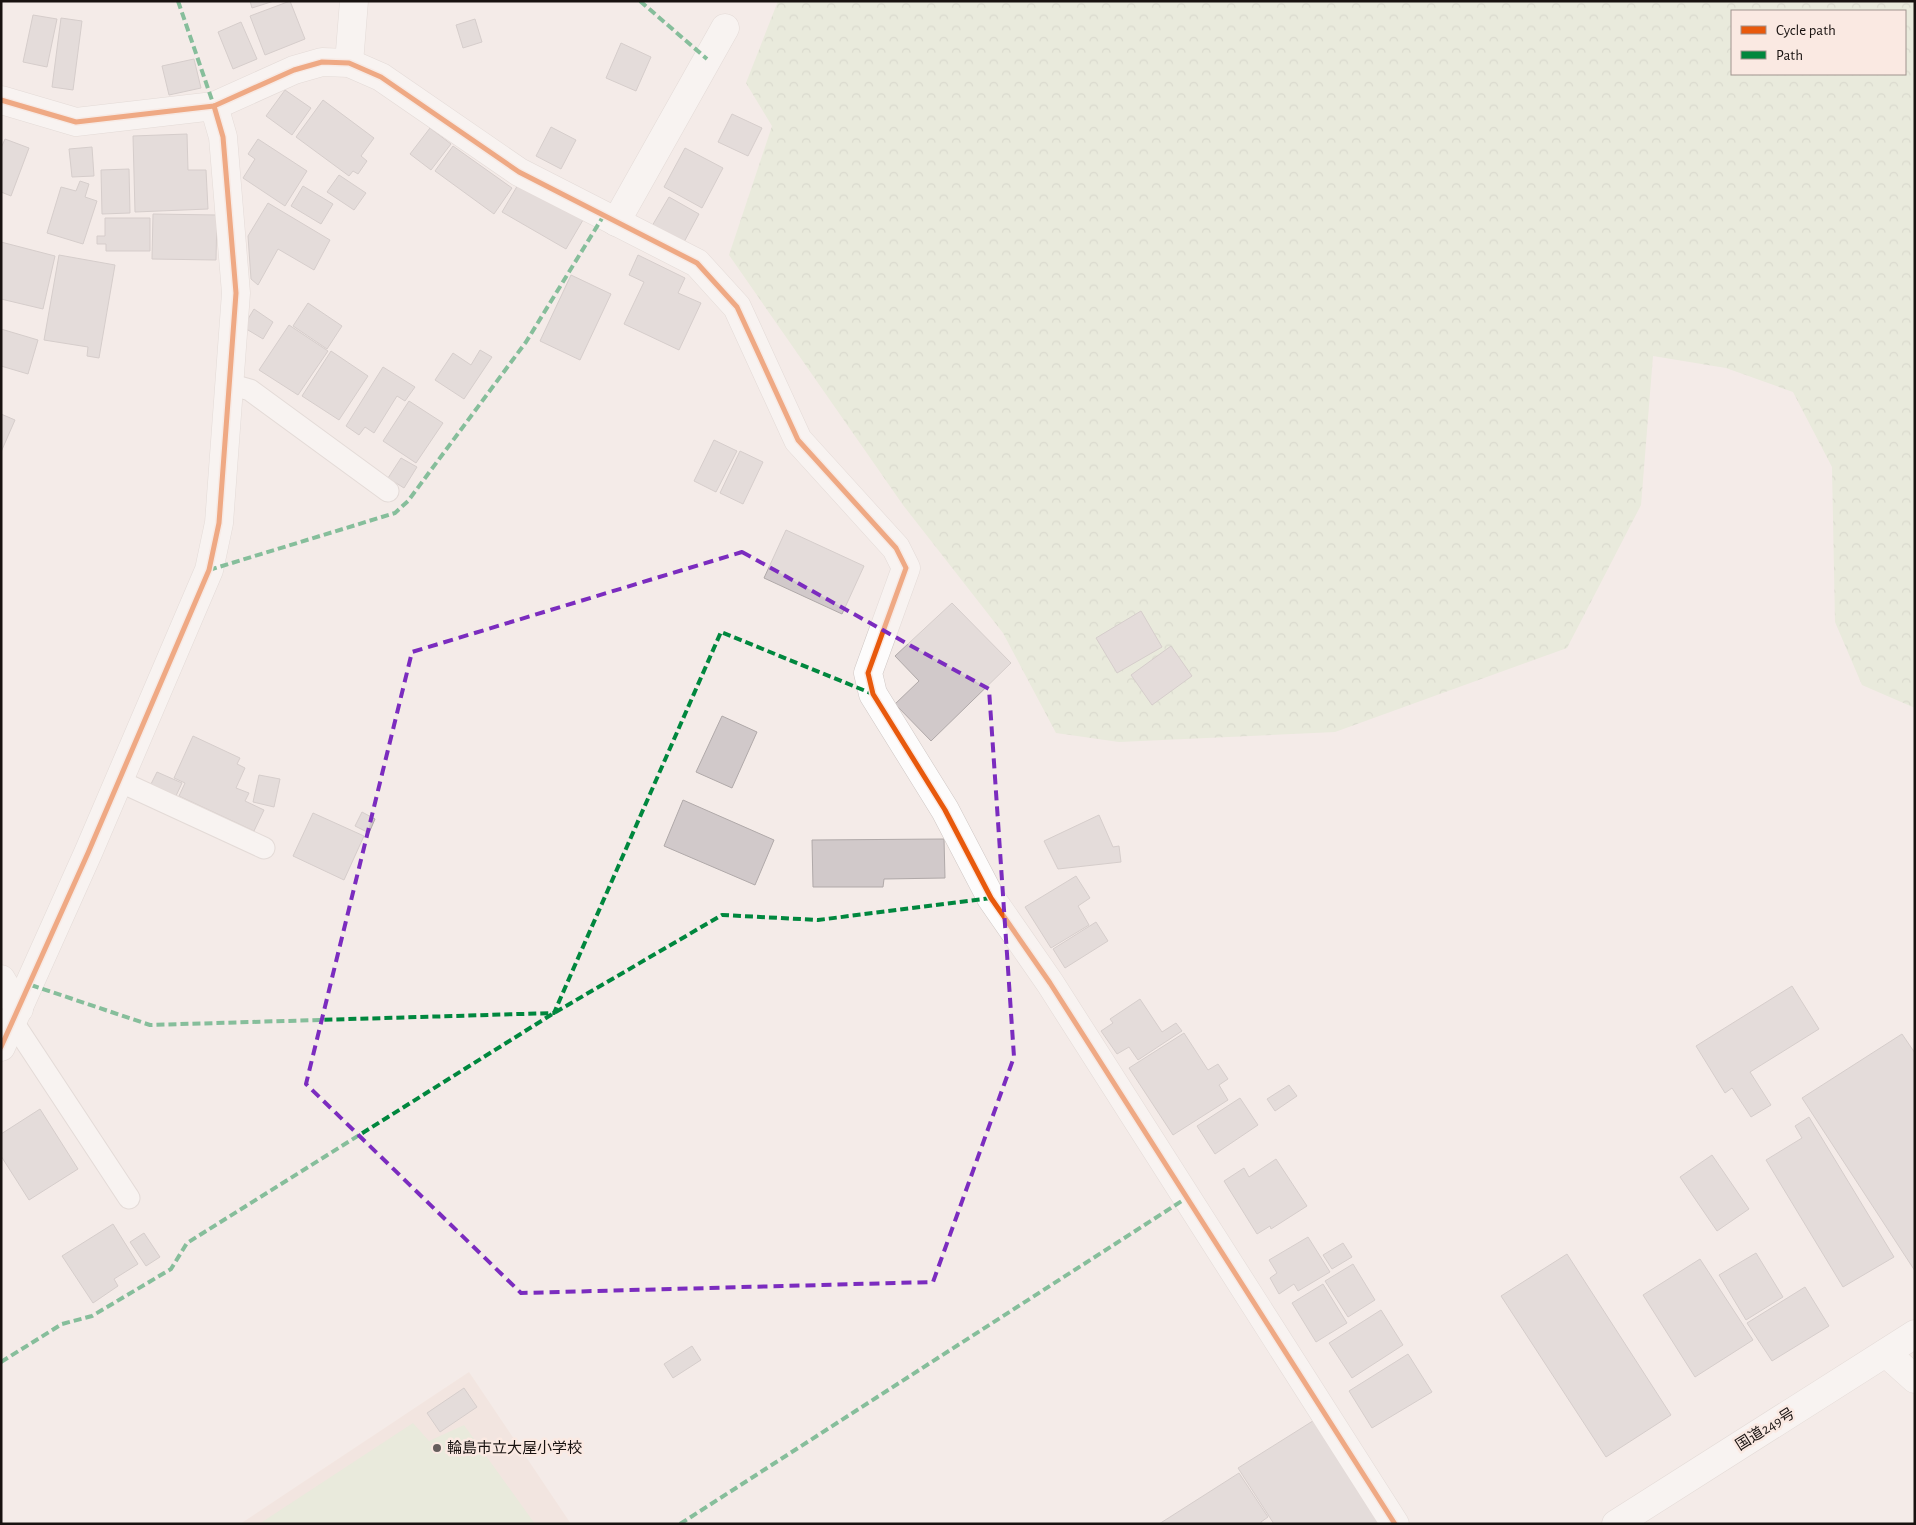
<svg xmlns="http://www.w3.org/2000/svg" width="1916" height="1525" viewBox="0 0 1916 1525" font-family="'Alegreya Sans','Noto Sans JP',sans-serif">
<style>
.built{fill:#f0ded7}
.forest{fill:url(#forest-crowns);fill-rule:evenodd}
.park{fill:#dbe8ce}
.building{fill:#d1c9ca;stroke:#b0a9a9}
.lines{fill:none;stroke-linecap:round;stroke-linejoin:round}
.lane-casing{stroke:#cfc7c4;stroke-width:23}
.street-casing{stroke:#cfc7c4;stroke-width:29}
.highway-casing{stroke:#cfc7c4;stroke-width:29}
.lane{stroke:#fdfcfc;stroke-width:21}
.street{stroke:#fdfcfc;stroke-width:28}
.highway{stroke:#fdfcfc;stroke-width:28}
.quiet{stroke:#00873e;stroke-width:4;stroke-dasharray:8 4;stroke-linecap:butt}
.cycleway-casing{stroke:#fae9e2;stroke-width:8}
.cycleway{stroke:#e8590c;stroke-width:5}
.marked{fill:none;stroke:#7b2cbf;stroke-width:4;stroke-dasharray:10 6;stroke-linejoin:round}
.poi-dot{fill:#655e5c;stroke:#fae9e2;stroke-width:2}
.labels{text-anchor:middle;stroke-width:5;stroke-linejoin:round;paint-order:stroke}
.street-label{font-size:15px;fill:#181210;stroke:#fae9e2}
.poi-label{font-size:15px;fill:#181210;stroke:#fae9e2;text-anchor:start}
</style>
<defs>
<pattern id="forest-crowns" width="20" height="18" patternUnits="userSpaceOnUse" patternTransform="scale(1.25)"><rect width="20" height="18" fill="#dbe8ce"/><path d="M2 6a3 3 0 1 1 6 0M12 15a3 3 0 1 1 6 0" fill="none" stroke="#bbc6b0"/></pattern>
</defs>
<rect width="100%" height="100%" fill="#f4ebe8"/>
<polygon class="built" points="469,1372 571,1524 240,1524"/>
<path class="forest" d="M 778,1 L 1915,1 L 1915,708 L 1862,685 L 1835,622 L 1832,467 L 1793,392 L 1726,368 L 1653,356 L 1641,505 L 1567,648 L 1335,732 L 1119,742 L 1056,733 L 1003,633 L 903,505 L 729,255 L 772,126 L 746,83 ZM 1732,11 L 1905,11 L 1905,74 L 1732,74 Z"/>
<polygon class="park" points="413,1423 429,1441 464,1425 535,1524 259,1524"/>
<g class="building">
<polygon points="250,1 274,1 252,8"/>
<polygon points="290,1 305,39 265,55 250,16"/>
<polygon points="33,15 57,19 47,67 23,62"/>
<polygon points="61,18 82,21 73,90 52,87"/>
<polygon points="475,19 482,42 463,48 456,25"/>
<polygon points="241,22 257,59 233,69 218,32"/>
<polygon points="621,43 651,57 636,91 606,78"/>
<polygon points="194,59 201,88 169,95 162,66"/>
<polygon points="285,90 311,108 292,135 266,116"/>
<polygon points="323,100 374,138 361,156 367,161 358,174 353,171 349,176 296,137"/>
<polygon points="732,114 762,128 748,156 718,142"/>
<polygon points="551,127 576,140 561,169 536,156"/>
<polygon points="430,128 451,144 431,170 410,154"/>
<polygon points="187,134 188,170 206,170 208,209 135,212 133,136"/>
<polygon points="5,139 29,148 11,196 1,192 1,148"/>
<polygon points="258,139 307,171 285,206 243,178 255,159 248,154"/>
<polygon points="453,146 512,188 494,214 435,171"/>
<polygon points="92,147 94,176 72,177 69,149"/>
<polygon points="685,148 723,168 702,208 664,187"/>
<polygon points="129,169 130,213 102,214 101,170"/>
<polygon points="339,175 366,193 354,210 327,192"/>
<polygon points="80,181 89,184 85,197 97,201 83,244 47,233 61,187 76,191"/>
<polygon points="519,183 583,220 566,249 502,212"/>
<polygon points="303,186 333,204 321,224 291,206"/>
<polygon points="669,197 699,214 683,244 652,226"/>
<polygon points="268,203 330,240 314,270 278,249 258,285 251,279 248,236"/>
<polygon points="153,214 217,215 216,260 152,259"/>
<polygon points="105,218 150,218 150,251 106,251 106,244 97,244 97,236 105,236"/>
<polygon points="1,242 55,256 43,309 1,299"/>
<polygon points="59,255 115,265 99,358 87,356 88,347 44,340"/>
<polygon points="638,255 685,278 678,293 701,303 679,350 624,324 644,282 629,275"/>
<polygon points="571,275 611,294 580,360 540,341"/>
<polygon points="308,303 342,326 327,349 293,326"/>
<polygon points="254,309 273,322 263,339 243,327"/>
<polygon points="289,325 328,351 298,395 259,370"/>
<polygon points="1,329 38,340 28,374 1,366"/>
<polygon points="480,350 492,357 464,399 435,380 453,353 471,365"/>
<polygon points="331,351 368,376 339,420 302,396"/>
<polygon points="383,367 415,387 405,401 397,396 374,433 365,427 359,435 346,426"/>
<polygon points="409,401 443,423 416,463 383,441"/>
<polygon points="1,414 15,420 1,452"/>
<polygon points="714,440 737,451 716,492 694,481"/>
<polygon points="740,451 763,462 743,504 720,493"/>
<polygon points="401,458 417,467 404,488 388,478"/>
<polygon points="786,530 864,566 842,614 764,578"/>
<polygon points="952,603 1011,663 931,741 895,704 919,681 895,656"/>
<polygon points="1141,611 1162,647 1117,673 1096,638"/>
<polygon points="1171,646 1192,676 1152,705 1131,675"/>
<polygon points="722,716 757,732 732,788 696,772"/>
<polygon points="193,736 240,758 237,764 245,768 236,788 249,793 245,801 264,810 254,831 179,796 185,783 174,778"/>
<polygon points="157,772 182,783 175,798 150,786"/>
<polygon points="259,775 280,779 274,807 253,802"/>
<polygon points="683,800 774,840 755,885 664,846"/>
<polygon points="362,812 375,819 369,833 355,826"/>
<polygon points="313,813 364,836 344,880 293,856"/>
<polygon points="1099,815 1113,847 1119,846 1121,862 1058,869 1044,841"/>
<polygon points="944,839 945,878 884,879 883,887 813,887 812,840"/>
<polygon points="1076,876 1090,898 1078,906 1089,925 1051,948 1025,907"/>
<polygon points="1096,922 1108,941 1065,968 1053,949"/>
<polygon points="1792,986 1819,1029 1750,1072 1771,1105 1751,1117 1732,1088 1725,1093 1696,1046"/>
<polygon points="1140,999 1162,1032 1176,1023 1182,1031 1138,1060 1129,1047 1117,1054 1101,1031 1113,1023 1110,1019"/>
<polygon points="1184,1033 1208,1070 1218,1064 1228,1079 1219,1085 1228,1100 1173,1135 1129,1068"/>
<polygon points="1902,1034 1915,1053 1915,1271 1802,1098"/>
<polygon points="1289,1085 1297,1096 1275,1111 1267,1099"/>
<polygon points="1240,1098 1258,1125 1215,1154 1197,1126"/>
<polygon points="40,1109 78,1169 29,1200 1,1156 1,1134"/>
<polygon points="1809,1117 1894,1257 1843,1287 1766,1160 1802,1138 1795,1126"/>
<polygon points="1712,1155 1749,1209 1717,1231 1680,1177"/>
<polygon points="1276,1159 1307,1206 1271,1229 1270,1226 1257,1234 1224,1181 1244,1168 1249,1177"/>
<polygon points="113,1224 138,1264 114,1279 118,1286 93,1303 62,1256"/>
<polygon points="144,1233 160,1257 146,1266 130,1242"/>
<polygon points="1308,1237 1330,1272 1298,1291 1294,1284 1279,1294 1270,1278 1277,1273 1269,1260"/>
<polygon points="1343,1243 1352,1257 1332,1269 1323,1255"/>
<polygon points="1756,1253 1783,1297 1746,1320 1719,1275"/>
<polygon points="1567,1254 1671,1415 1606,1457 1501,1296"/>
<polygon points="1700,1259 1753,1340 1695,1377 1643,1295"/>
<polygon points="1353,1264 1375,1300 1348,1317 1325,1281"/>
<polygon points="1323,1284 1347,1323 1316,1342 1292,1303"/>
<polygon points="1805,1287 1829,1326 1772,1361 1747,1323"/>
<polygon points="1381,1310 1403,1345 1352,1378 1329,1343"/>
<polygon points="692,1346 701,1360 673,1378 664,1364"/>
<polygon points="1408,1354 1432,1392 1372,1428 1349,1391"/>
<polygon points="464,1388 477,1407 440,1432 427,1413"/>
<polygon points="1316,1419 1382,1524 1274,1524 1238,1468"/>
<polygon points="1239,1473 1268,1517 1261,1522 1261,1524 1159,1524"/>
</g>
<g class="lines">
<g class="lane-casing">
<g id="lane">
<polyline points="229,384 250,390 388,491"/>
<polyline points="119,781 264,848"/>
<polyline points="13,1022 129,1198"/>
</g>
</g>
<g class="street-casing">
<g id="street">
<polyline points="349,63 354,1"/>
<polyline points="1,100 76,122 214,106 294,70 322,62 349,63 381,77 519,172 697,263 737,307 798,440 896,548 906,568 868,673 873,694 945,810 991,898 1050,983 1395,1524"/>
<polyline points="616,222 725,28"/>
<polyline points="1,979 19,1009"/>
<polyline points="1,1047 88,853 209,570 219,523 236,293 223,137 214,106"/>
<polyline points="1886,1353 1915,1379"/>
</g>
</g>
<g class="highway-casing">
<polyline id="highway" points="1616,1524 1915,1334"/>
</g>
<use href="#lane" class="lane"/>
<use href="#street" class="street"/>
<use href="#highway" class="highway"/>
<g class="quiet">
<polyline points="178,1 214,106"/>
<polyline points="640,1 707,59"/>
<polyline points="209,570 395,513 408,501 526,342 604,215"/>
<polyline points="31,985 150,1025 554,1013 721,632 873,694"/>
<polyline points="1,1362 62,1324 92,1316 171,1269 187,1243 554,1013 722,915 818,920 991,898"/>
<polyline points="680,1524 1188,1197"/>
</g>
<g class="cycleway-casing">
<g id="cycleway">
<polyline points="1,100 76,122 214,106 294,70 322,62 349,63 381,77 519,172 697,263 737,307 798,440 896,548 906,568 868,673 873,694 945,810 991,898 1050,983 1395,1524"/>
<polyline points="1,1047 88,853 209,570 219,523 236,293 223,137 214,106"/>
</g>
</g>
<use href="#cycleway" class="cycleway"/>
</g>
<path d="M0 0H1916V1525H0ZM 742,552 L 989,689 L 1014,1057 L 933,1282 L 521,1293 L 306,1084 L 412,652 Z" fill="#f4ebe8" fill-opacity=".55" fill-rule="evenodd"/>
<path class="marked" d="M 742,552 L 989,689 L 1014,1057 L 933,1282 L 521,1293 L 306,1084 L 412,652 Z"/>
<circle class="poi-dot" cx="437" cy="1448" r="5"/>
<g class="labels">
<g class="street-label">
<text transform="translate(1765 1429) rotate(-32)" y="5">国道249号</text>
</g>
<g class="poi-label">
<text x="447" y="1453">輪島市立大屋小学校</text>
</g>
</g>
<rect width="1916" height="1525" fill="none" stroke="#181210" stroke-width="5"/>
<rect x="1731" y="10" width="175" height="65" fill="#fae9e2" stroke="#a0938e"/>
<rect x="1741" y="26" width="25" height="8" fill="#e8590c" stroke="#a0938e"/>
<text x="1776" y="35" font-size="15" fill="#181210">Cycle path</text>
<rect x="1741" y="51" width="25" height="8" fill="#00873e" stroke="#a0938e"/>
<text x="1776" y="60" font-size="15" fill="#181210">Path</text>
</svg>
